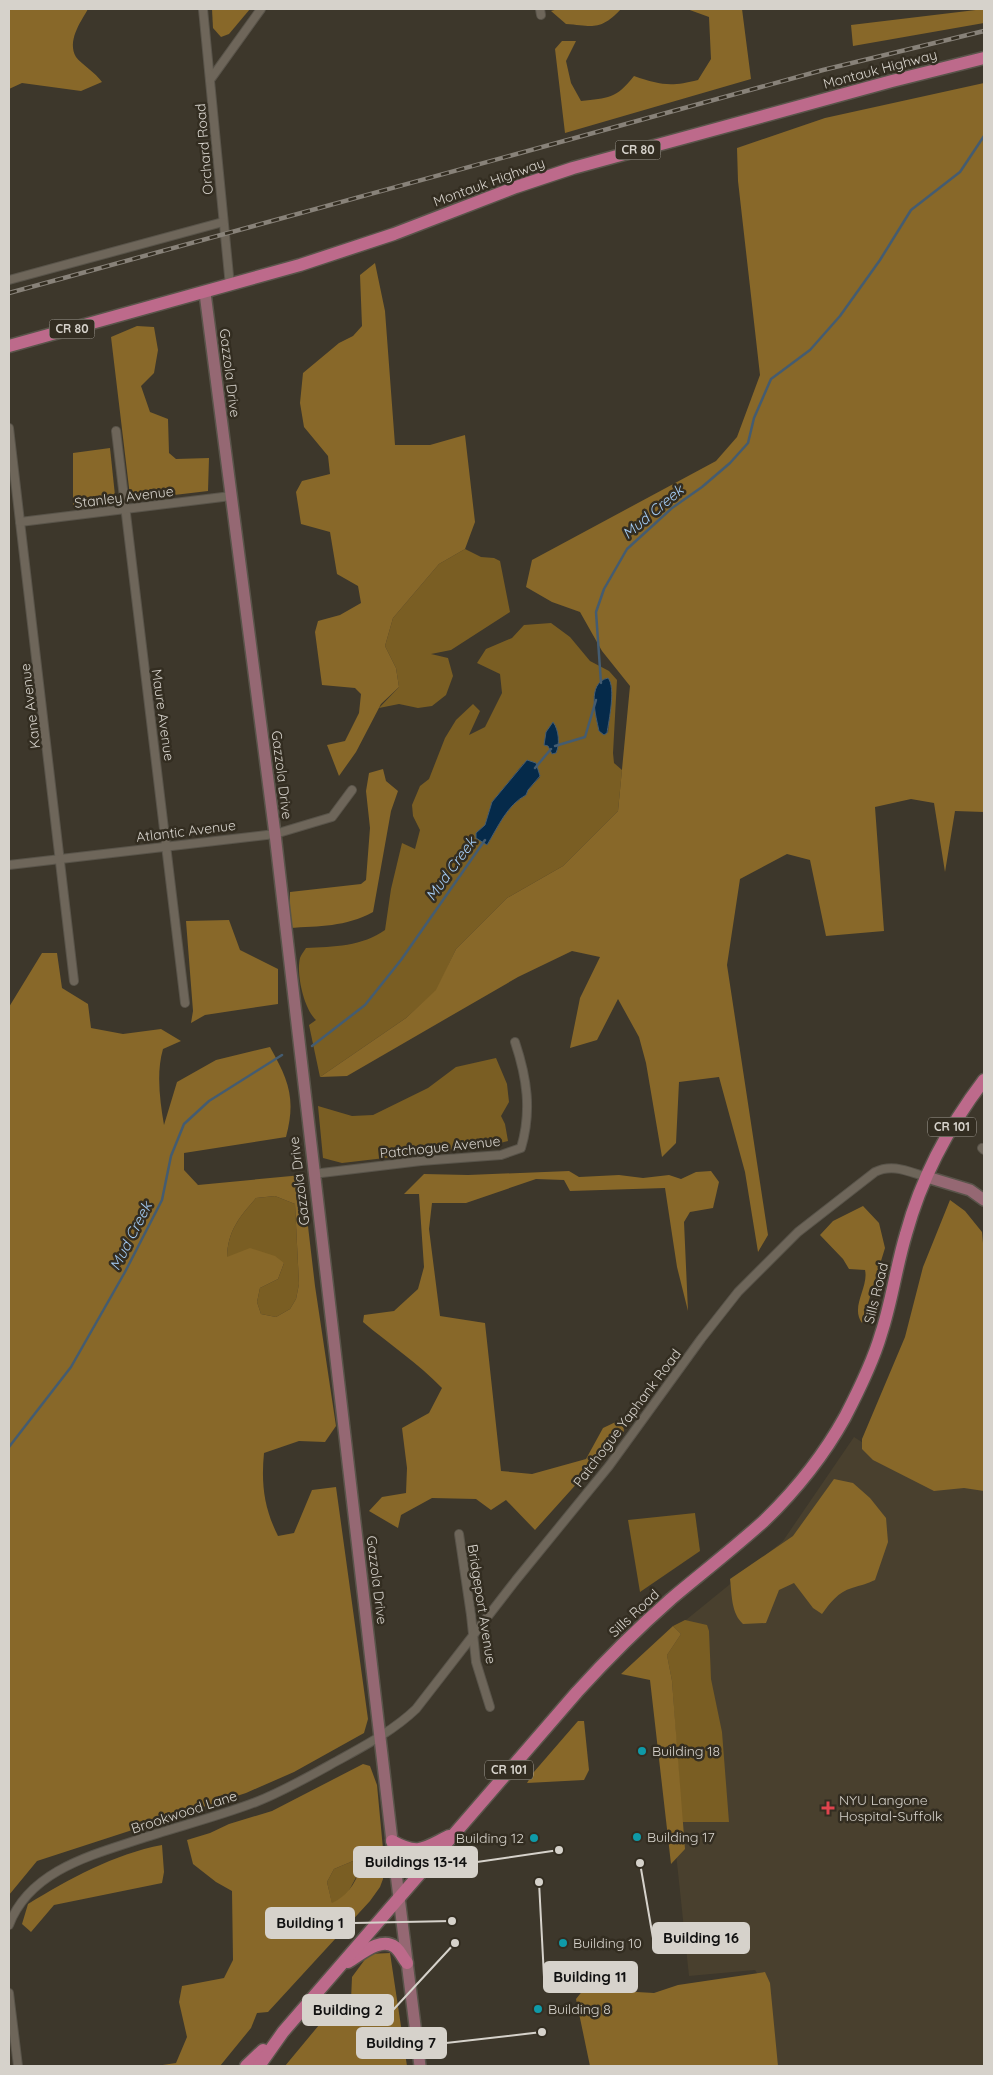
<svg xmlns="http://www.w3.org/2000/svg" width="993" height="2075" viewBox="0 0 993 2075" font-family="Quicksand,sans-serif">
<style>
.built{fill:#49402e}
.green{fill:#7a5e23;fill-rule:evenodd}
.forest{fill:#886829;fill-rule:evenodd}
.water{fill:#052a4a;stroke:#445c71}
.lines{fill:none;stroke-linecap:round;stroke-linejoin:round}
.stream{stroke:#445c71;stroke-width:2.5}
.street-casing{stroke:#59544a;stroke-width:10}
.secondary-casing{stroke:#59544a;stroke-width:14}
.primary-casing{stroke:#59544a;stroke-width:15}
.street{stroke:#6e665a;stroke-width:8}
.secondary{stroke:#956873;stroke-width:11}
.primary{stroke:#bd6a8b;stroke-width:12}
.rail-casing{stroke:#888279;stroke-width:4.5}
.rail{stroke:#332d21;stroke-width:2.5;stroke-dasharray:8;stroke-linecap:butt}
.culture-dot{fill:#0f9aa8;stroke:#332d21;stroke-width:2}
.health-dot{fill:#e0444e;stroke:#332d21;stroke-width:2}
.labels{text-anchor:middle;stroke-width:5;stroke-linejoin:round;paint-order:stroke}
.shield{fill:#332d21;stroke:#a5a098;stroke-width:1}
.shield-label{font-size:12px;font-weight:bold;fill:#d6d2cb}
.street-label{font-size:14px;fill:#d6d2cb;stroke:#332d21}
.poi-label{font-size:14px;fill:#d6d2cb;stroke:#332d21;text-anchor:start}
.water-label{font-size:15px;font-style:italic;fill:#a4ccf5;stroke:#332d21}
.leader{fill:none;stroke:#d6d2cb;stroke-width:2}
.callout-dot{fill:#d6d2cb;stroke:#332d21;stroke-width:2}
.callout{fill:#d6d2cb;stroke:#d6d2cb;stroke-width:2}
.callout-label{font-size:15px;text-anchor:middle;font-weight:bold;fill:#111}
</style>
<rect width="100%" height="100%" fill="#3d372b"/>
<polygon class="built" points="854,1437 925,1483 984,1483 984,2066 771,2066 763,1983 755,1970 689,1976 654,1646 783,1541"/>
<g class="green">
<polygon points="465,549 481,557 494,558 500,561 510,612 451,650 431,654 448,658 453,676 446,695 432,706 418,708 399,704 379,708 399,687 396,668 385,646 393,618 439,564"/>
<path d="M 551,623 L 570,637 L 590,661 L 609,671 L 617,680 L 613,753 L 614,763 L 622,770 L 618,811 L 563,866 L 507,898 L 456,949 L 437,990 L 406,1018 L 320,1077 L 309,1025 L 316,1020 C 304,1009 296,974 300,958 C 301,955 304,951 306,948 C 333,947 363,946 385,930 L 391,889 L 402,843 L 415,849 L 420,830 L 413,816 L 412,805 L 420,786 L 429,779 L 445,738 L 456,720 L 473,704 L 480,711 L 469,735 L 485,727 L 502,693 L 500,674 L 477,663 L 486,649 L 512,638 L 524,625 ZM 612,691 L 608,733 L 597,718 L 595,711 ZM 523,764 L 540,777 L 528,790 L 526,795 C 507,805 498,827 487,845 L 477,833 L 485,825 L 492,802 Z"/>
<polygon points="496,1058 507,1084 509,1102 501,1116 505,1124 508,1141 488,1146 342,1163 323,1158 318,1106 352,1116 373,1115 428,1088 456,1067"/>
<path d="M 275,1196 L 295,1204 L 299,1284 L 296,1299 L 290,1309 L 276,1317 L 261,1314 L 257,1302 L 260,1288 L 278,1279 L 284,1263 L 227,1257 C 228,1230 239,1218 256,1198 Z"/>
<polygon points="695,1513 700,1551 640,1592 628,1520"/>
<polygon points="685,1620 707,1625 709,1631 711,1679 722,1732 729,1822 682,1822 672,1681 667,1655 681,1634 673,1626"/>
<polygon points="353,1861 360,1870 346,1896 332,1904 327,1882 334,1869"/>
</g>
<g class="forest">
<path d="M 9,9 L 88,9 C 80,23 67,41 76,57 C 81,64 96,73 102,82 L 81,91 L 22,83 L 9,89 Z"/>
<polygon points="212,9 250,9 229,34 221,37 213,28"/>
<path d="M 558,9 L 621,9 C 600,31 594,26 566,24 L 551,11 Z"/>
<path d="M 687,9 L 742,9 L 751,79 L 565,133 L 555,49 L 562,41 L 576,41 L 566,61 L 571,83 L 581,101 C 608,98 616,99 634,76 C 660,85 671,87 698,80 L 711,59 L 709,17 Z"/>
<polygon points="984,9 984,23 853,46 851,25"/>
<polygon points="984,83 984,812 955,811 945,872 934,803 911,799 875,807 884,931 826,936 810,860 787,854 740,879 727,965 768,1235 758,1252 745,1172 719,1077 679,1082 676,1143 662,1157 646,1063 639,1037 618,999 597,1040 570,1048 580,998 600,957 572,951 518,977 347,1076 320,1077 406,1018 436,990 456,949 507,898 563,866 618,811 630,686 602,651 580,612 552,602 526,587 532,560 716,461 737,437 760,375 738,181 737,148 825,118"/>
<polygon points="375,263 385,311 395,445 430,445 465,435 475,522 465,549 439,564 393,618 385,646 396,668 399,687 381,704 356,752 339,776 327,745 345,741 359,713 361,694 355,688 322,685 315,632 318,621 340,615 361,603 358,586 337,574 330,532 301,524 296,492 302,481 330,474 328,456 304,427 300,403 303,373 339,343 353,336 362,326 360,275"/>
<polygon points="137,326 154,327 158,350 154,373 141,386 150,412 168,419 169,453 176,459 209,458 208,491 132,500 130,496 111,337"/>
<polygon points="110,448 116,505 73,508 73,453"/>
<path d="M 383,769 L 386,781 L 398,791 L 391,811 L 373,912 C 345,927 320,926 289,928 L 290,892 L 361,884 L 366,880 L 370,828 L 366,791 L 369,773 Z"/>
<polygon points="229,920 240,950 278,969 278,1004 205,1015 191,1023 193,1011 186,921"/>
<path d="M 42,953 L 57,953 L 62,988 L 88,1004 L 91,1028 L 123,1034 L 161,1029 L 181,1041 L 163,1049 C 156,1073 160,1101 164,1125 L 177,1082 L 216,1060 L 270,1047 C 289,1081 296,1099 286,1137 L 184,1153 L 184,1170 L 198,1185 L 302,1175 L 315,1286 L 336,1426 L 325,1442 L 299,1441 L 264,1453 C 261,1484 264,1508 278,1536 L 294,1533 L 312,1490 L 336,1487 L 368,1719 L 364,1733 L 294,1772 L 246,1793 L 37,1861 L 9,1895 L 9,1007 ZM 275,1196 L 295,1204 L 299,1284 L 296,1299 L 290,1309 L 276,1317 L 261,1314 L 257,1302 L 260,1288 L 278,1279 L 284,1263 L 275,1256 L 250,1248 L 227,1257 C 228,1230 239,1218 256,1198 Z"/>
<path d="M 569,1171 L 579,1177 L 619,1175 L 643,1178 L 669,1175 L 681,1179 L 696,1172 L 711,1171 L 719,1182 L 713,1208 L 690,1212 L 684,1222 L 688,1311 L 677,1267 L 665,1188 L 570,1191 L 564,1180 L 536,1179 L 466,1203 L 432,1203 L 429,1229 L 440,1316 L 485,1323 L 501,1471 L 532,1474 L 586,1459 L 603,1428 L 622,1419 L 624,1431 L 535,1530 L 506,1500 L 491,1510 L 476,1499 L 432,1498 L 401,1515 L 398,1528 L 369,1511 L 382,1497 L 406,1493 L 407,1468 L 402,1428 L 429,1413 L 442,1388 C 418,1363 389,1344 363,1322 L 364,1315 L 394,1311 L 418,1289 L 424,1267 L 419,1194 L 404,1194 L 424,1174 L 468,1175 Z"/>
<polygon points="950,1200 965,1211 982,1232 984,1254 984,1491 964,1488 934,1491 873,1460 862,1449 862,1439 905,1337 923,1267"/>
<path d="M 863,1206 L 879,1223 L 885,1248 L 862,1323 C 850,1307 869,1287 865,1270 L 849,1269 L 843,1259 L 820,1235 L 833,1221 Z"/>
<path d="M 834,1479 L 853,1483 L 870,1498 L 886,1518 L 888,1542 L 875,1580 C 867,1584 861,1585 852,1588 C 838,1592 830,1603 822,1614 L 813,1608 L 794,1583 L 779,1590 L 766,1623 L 743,1624 C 731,1613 732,1595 730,1579 L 793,1536 Z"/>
<polygon points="673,1626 681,1634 667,1655 672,1681 685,1849 671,1864 650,1680 621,1674"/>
<polygon points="578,1721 584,1721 589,1770 584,1780 527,1783 533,1773"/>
<path d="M 363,1764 L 370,1766 L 377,1785 L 383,1849 L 383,1879 L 380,1887 L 370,1901 L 268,2012 L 257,2013 L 251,2028 L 220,2066 L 156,2066 L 176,2063 L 187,2037 L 179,2002 L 182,1986 L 224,1978 L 233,1960 L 232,1891 L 216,1882 L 193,1864 L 187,1840 L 210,1833 L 229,1824 L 272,1811 ZM 353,1861 L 360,1870 C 354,1885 347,1896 332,1903 L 327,1882 L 334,1869 Z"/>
<path d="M 162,1845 L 164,1872 L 162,1883 L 54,1905 L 31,1932 L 22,1924 L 28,1904 C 69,1879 114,1854 162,1845 Z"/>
<polygon points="390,1953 407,2066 285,2066 329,2013 340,2010 351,2000 352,1977 369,1954"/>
<polygon points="765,1972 770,1983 778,2066 590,2066 576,1999 584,1989 654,1993 678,1985"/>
</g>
<g class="water">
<path d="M 608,678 C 616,687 609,720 607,733 L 604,735 L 599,731 C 596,716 586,683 608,678 Z"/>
<path d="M 553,722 C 559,730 560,744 556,753 L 552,754 L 548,746 L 544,745 L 546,732 Z"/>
<path d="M 527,760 L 536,763 L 540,776 L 528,790 L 526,795 C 507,805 498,827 487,845 L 476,838 L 476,833 L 485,825 L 492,802 Z"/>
</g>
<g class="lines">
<g class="stream">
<polyline points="601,683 596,612 604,589 627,549 672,508 702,487 730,463 748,443 754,418 771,379 810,350 840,316 880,260 911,210 960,172 984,136"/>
<polyline points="555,746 585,737 596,700"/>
<polyline points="535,768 551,749"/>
<polyline points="312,1046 365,1005 401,960 485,840"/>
<polyline points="9,1447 71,1367 125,1272 162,1200 171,1156 184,1124 209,1101 282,1055"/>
</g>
<g class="street-casing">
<g id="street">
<polyline points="203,9 230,286"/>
<polyline points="540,9 541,15"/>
<polyline points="210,80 261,9"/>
<polyline points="9,280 223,222"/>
<polyline points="9,428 74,981"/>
<polyline points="116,431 185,1003"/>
<polyline points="20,522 231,496"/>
<polyline points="9,865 275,834 332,817 352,790"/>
<polyline points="982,1148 984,1150"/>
<path d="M 313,1174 L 421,1161 L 501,1155 L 521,1148 C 532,1111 527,1078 515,1042"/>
<polyline points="459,1534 471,1615 476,1662 490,1707"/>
<path d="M 9,1925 C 29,1872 88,1856 137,1840 C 176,1827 217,1817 256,1802 C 284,1791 310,1776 337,1761 C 364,1746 393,1731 416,1709 L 516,1580 L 609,1466 L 701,1339 L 738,1292 L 798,1232 L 875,1172 C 893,1163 909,1172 927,1177"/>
<polyline points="9,1993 18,2066"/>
</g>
</g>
<g class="secondary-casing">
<g id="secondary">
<polyline points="205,293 275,834 392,1841 420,2066"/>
<polyline points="927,1177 970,1190 984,1200"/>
</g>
</g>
<g class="primary-casing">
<g id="primary">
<polyline points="9,346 300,265 394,234 516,187 573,168 892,81 984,58"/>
<path d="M 392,1841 C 419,1856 424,1848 449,1836"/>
<path d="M 348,1962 C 360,1955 381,1936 395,1947 C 400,1951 403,1958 407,1963"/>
<polyline points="246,2066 263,2050"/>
<path d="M 259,2066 L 283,2032 L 577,1692 C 607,1659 638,1628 671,1599 C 702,1573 734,1548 764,1521 C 795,1491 824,1455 845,1417 C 859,1390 873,1362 881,1334 C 892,1301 896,1267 906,1234 C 921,1179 949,1126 984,1080"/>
</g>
</g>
<use href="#street" class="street"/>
<use href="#secondary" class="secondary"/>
<use href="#primary" class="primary"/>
<g class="rail-casing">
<polyline id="rail" points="9,293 823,70 984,31"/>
</g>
<use href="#rail" class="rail"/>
</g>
<g class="culture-dot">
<circle cx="642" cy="1751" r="5"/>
<circle cx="637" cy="1837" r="5"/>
<circle cx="534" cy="1838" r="5"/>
<circle cx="563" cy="1943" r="5"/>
<circle cx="538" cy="2009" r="5"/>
</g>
<path class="health-dot" d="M825.5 1800.5h5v5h5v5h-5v5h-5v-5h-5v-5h5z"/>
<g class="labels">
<g class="shield">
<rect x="615.5" y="140.5" width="45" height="19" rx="4"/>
<rect x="49.5" y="319.5" width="45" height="19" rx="4"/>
<rect x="928" y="1117.5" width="48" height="19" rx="4"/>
<rect x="485" y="1760.5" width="48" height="19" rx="4"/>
</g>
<g class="shield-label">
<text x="638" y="154">CR 80</text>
<text x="72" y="333">CR 80</text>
<text x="952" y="1131">CR 101</text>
<text x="509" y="1774">CR 101</text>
</g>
<g class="street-label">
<text transform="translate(880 69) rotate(-15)" y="5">Montauk Highway</text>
<text transform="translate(204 149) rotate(-95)" y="5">Orchard Road</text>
<text transform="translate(489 182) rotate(-20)" y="5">Montauk Highway</text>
<text transform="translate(230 373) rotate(83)" y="5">Gazzola Drive</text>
<text transform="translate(124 497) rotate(-7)" y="5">Stanley Avenue</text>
<text transform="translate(30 706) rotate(-97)" y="5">Kane Avenue</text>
<text transform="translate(163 715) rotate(82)" y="5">Maure Avenue</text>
<text transform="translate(282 775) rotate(83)" y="5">Gazzola Drive</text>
<text transform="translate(186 831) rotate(-7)" y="5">Atlantic Avenue</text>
<text transform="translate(440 1147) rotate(-6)" y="5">Patchogue Avenue</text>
<text transform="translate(299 1181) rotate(-97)" y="5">Gazzola Drive</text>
<text transform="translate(876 1293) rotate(-76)" y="5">Sills Road</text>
<text transform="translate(627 1418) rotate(-53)" y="5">Patchogue Yaphank Road</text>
<text transform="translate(377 1580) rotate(83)" y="5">Gazzola Drive</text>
<text transform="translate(482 1604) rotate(81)" y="5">Bridgeport Avenue</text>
<text transform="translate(634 1613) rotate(-43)" y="5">Sills Road</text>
<text transform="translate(184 1812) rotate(-18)" y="5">Brookwood Lane</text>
</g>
<g class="poi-label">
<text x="652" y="1756">Building 18</text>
<text x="839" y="1805">NYU Langone<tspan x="839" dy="16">Hospital-Suffolk</tspan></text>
<text x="647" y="1842">Building 17</text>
<text x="524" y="1843" text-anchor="end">Building 12</text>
<text x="573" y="1948">Building 10</text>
<text x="548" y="2014">Building 8</text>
</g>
<g class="water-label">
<text transform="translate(653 512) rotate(-40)" y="5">Mud Creek</text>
<text transform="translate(451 869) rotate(-54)" y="5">Mud Creek</text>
<text transform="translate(131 1236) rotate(-63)" y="5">Mud Creek</text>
</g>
</g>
<path class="leader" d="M559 1850L477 1862M452 1921L354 1923M640 1863L653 1938M539 1882L544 1977M455 1943L393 2010M542 2032L446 2043"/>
<g class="callout-dot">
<circle cx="559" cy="1850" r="5"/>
<circle cx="452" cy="1921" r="5"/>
<circle cx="640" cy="1863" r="5"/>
<circle cx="539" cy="1882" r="5"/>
<circle cx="455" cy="1943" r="5"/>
<circle cx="542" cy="2032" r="5"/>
</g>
<g class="callout">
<rect x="354" y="1847" width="123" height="30" rx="5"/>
<rect x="266" y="1908" width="88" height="30" rx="5"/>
<rect x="653" y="1923" width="96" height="30" rx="5"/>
<rect x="544" y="1962" width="93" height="30" rx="5"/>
<rect x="303" y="1995" width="90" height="30" rx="5"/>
<rect x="357" y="2028" width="89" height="30" rx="5"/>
</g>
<g class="callout-label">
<text x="416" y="1867">Buildings 13-14</text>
<text x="310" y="1928">Building 1</text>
<text x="701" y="1943">Building 16</text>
<text x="590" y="1982">Building 11</text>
<text x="348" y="2015">Building 2</text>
<text x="401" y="2048">Building 7</text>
</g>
<rect width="993" height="2075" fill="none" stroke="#d6d2cb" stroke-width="20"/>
</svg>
